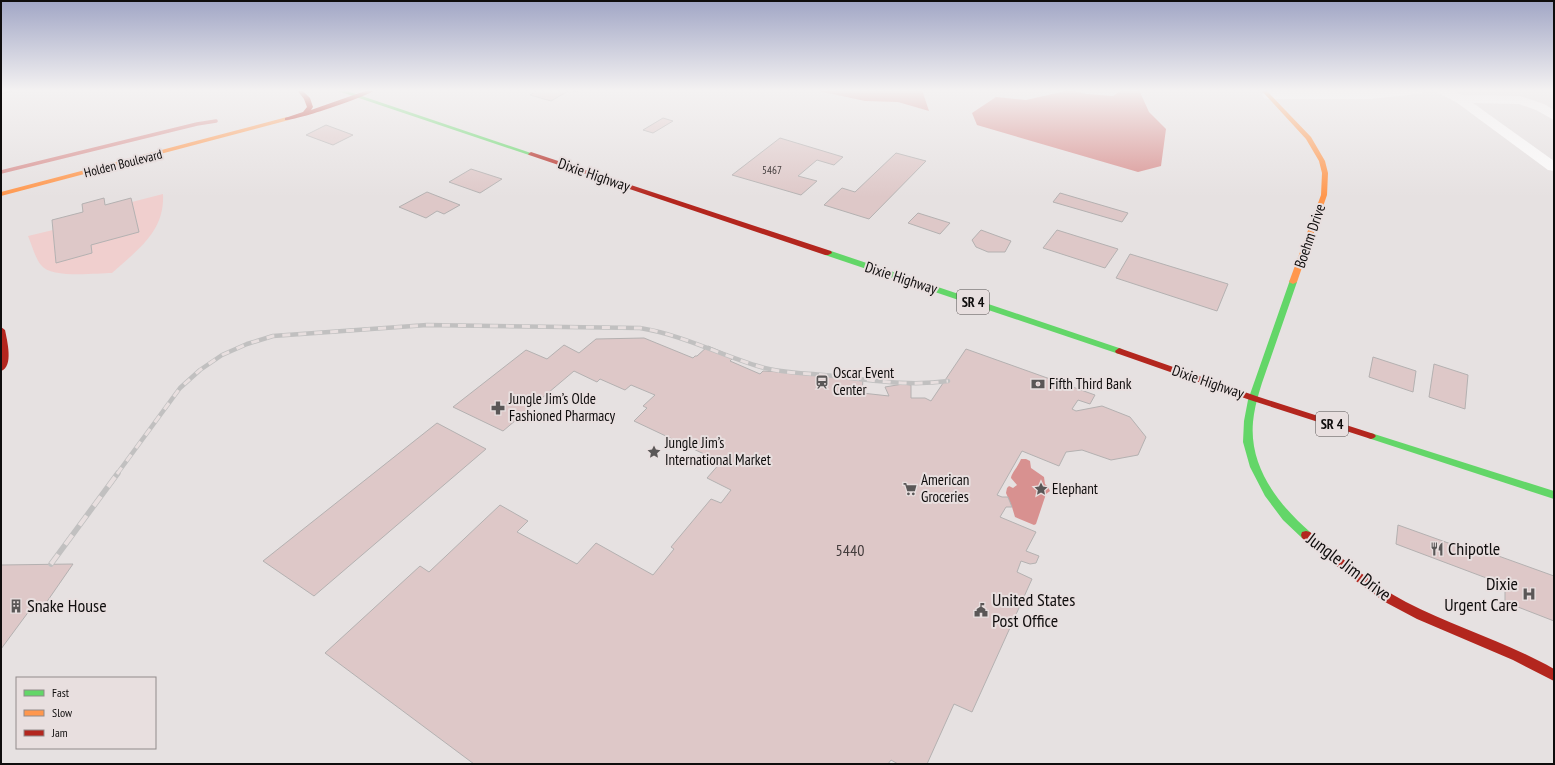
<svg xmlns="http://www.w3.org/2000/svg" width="1555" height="765" viewBox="0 0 1555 765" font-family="'PT Sans Narrow',sans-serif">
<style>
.green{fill:#f0cfce}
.water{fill:#d89190}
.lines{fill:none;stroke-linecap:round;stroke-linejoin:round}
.stream{stroke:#d89190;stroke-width:3.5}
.building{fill:#dec8c8;stroke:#b4b1b1}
.street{fill:#fbfafa;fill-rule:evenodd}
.fast{fill:#63d668;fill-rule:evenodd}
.slow{fill:#ff974d;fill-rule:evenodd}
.jam{fill:#b3261e;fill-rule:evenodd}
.rail-far1-casing{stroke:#c1c0c0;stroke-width:4.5}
.rail-casing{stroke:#c1c0c0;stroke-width:5.5}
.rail-far1{stroke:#e8dfdf;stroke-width:3;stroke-dasharray:8;stroke-linecap:butt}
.rail{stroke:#e8dfdf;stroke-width:4;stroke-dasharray:12;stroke-linecap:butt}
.labels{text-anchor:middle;stroke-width:4;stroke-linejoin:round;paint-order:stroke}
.far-number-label{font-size:11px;fill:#433c3c}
.far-street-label{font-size:13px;fill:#0f0d0d;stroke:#e8dfdf}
.shield{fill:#e8dfdf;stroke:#504c4c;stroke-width:1}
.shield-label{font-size:14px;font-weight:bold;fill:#0f0d0d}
.street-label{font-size:15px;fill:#0f0d0d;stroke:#e8dfdf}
.poi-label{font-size:15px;fill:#0f0d0d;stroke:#e8dfdf;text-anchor:start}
.near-number-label{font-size:16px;fill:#433c3c}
.near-poi-label{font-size:18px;fill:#0f0d0d;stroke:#e8dfdf;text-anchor:start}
.near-street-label{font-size:18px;fill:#0f0d0d;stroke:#e8dfdf}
</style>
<rect width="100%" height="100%" fill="#e6e1e1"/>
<path class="green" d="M 163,194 C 165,232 137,250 112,273 C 96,273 51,279 41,265 C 35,258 32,245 28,236 L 53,230 L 56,262 L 92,253 L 91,245 L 139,232 L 132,202 Z"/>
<g class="water">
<polygon points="814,90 873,91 874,90 922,90 929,111 898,102 865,101"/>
<polygon points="1070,90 1087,94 1113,96 1122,90 1139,90 1149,112 1166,129 1161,166 1138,172 977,125 972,113 996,97 1026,100"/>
<path d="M 1021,459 L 1026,459 L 1030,461 L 1031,468 L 1044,477 L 1045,484 L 1048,487 L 1050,491 L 1046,494 L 1036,524 L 1034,525 L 1015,517 L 1012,507 L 1006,493 L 1007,488 L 1009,486 L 1013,488 L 1017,485 L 1011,478 C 1011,474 1019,465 1021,459 Z"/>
</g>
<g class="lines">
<polyline class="stream" points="1,172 197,124 216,121"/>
</g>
<g class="building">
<polygon points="1,90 17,90 1,94"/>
<polygon points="539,90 580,90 576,92 570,90 551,101 530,95"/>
<polygon points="663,118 673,121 653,133 643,130"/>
<polygon points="326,125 353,135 333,145 306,135"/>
<polygon points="780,138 843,157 834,165 817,160 798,176 817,181 801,195 732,175"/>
<polygon points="896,153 926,161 869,219 824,205 842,188 855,192"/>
<polygon points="471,169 502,179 480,193 449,182"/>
<polygon points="427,192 460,205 444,214 437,211 426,218 399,207"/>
<polygon points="1060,193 1128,213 1122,222 1053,202"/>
<polygon points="104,198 105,205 131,198 139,232 91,245 92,253 56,263 52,220 83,212 82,204"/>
<polygon points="918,213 950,223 940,234 908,223"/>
<polygon points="981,230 1011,241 1005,252 988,252 976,247 972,240"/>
<polygon points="1057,230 1118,249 1105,268 1043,248"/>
<polygon points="1130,254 1228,284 1217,311 1116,278"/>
<polygon points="644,338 693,358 695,356 697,356 708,346 734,357 730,361 760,374 763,371 781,372 781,371 863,379 862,393 889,396 885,387 903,384 911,385 911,398 925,398 931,401 966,349 1095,395 1090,404 1078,400 1072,409 1076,411 1102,406 1130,417 1146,437 1138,455 1111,460 1082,450 1066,452 1059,466 1022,451 997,495 1002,497 1008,497 1012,507 1006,507 1000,517 1036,532 1026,551 1039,556 1036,563 1030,564 1021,561 1017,572 1032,579 972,712 954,704 927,764 898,764 891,760 888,764 474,764 325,653 420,566 429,572 500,505 528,521 517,532 577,564 596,543 653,575 674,549 671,547 711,499 721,503 731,490 707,478 721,462 634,421 647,408 643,406 655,395 631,385 625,390 600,379 597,382 574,371 503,431 453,407 526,350 547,359 564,345 579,353 596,339"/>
<polygon points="1373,357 1416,371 1413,392 1369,377"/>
<polygon points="1434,364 1468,375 1465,409 1429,397"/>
<polygon points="437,423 486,449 314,596 263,561"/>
<polygon points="1398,525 1479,554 1479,549 1554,576 1554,621 1505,602 1505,585 1396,544"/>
<polygon points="73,564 46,603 35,603 1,649 1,565"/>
</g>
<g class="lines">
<g class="street">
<polygon points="1388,90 1424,90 1422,93 1418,94 1370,99 1268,99 1264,98 1262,95 1264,92 1268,91 1370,91"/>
<polygon points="1436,90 1450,90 1462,95 1520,96 1544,104 1554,110 1554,120 1536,110 1519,104 1473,103 1554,161 1554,171 1548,170 1456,102 1438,93"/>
</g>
<g class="fast">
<polygon points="338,90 344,90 534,154 529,155 338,91"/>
<polygon points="825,251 831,251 1122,349 1123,351 1119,354 1116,353 825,255"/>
<path d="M 1290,280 L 1293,280 L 1297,282 C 1288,308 1279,334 1270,360 C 1263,380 1255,401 1253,422 C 1249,467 1278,504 1310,532 L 1311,535 L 1310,538 L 1306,539 L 1302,538 L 1283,520 L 1265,496 L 1250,467 L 1243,442 L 1244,421 L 1248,400 Z"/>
<polygon points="1371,433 1554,491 1554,499 1368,438 1366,436 1368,434"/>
</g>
<g class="slow">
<polygon points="1261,90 1266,90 1311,137 1325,161 1328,173 1327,195 1297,282 1293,284 1289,282 1321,195 1322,173 1319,161 1306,139"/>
<polygon points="287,117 290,119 289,120 1,196 1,192"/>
</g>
<g class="jam">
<path d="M 297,90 L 302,90 L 310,98 L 313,107 L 311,110 L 368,90 L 375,90 C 366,97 295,121 285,120 L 285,118 L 303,112 L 307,107 L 304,99 Z"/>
<polygon points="531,152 831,251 832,253 828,255 825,255 529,155 528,154"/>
<path d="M 1,327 L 5,330 C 7,340 14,367 1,371 Z"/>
<polygon points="1119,348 1256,396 1374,434 1376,436 1374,438 1371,439 1250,400 1116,353 1115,351"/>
<path d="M 1306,531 L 1310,532 C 1341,557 1371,584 1406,602 C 1454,627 1507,642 1554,669 L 1554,681 L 1513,660 L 1417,619 L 1385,602 L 1349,576 L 1302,538 L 1301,535 L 1302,532 Z"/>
</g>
<g class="rail-far1-casing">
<path id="rail-far1" d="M 117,474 L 180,388 L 200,370 L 222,355 L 247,344 L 273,336 L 427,325 L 640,328 C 683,335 720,355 761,367 C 782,373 803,373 824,375 C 866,379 906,387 948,381"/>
</g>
<g class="rail-casing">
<polyline id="rail" points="51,564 118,473"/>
</g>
<use href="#rail-far1" class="rail-far1"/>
<use href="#rail" class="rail"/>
</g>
<linearGradient id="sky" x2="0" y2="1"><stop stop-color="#a1a6c5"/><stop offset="0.46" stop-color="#f4f2f2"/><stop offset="1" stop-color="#f4f2f2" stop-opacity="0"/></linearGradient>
<rect width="1555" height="197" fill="url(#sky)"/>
<defs>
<g id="station-bare" transform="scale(1.08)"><path d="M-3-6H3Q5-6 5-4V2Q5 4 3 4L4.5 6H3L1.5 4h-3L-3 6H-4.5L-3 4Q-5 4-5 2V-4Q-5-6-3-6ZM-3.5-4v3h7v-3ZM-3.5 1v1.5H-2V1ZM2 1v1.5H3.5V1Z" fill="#5a5757" stroke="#e8dfdf" stroke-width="2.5" paint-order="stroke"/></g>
<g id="bank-bare" transform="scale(1.08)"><path d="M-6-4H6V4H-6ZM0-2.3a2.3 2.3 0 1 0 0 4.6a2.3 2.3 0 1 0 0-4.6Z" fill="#5a5757" stroke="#e8dfdf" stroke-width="2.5" paint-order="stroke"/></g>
<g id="pharmacy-bare" transform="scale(1.08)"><path d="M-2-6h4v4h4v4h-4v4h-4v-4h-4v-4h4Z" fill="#5a5757" stroke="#e8dfdf" stroke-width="2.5" paint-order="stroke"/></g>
<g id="sight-bare" transform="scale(1.08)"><path d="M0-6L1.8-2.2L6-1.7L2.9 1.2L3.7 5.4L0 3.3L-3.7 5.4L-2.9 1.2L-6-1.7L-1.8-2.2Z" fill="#5a5757" stroke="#e8dfdf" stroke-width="2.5" paint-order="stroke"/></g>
<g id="supermarket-bare" transform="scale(1.08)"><path d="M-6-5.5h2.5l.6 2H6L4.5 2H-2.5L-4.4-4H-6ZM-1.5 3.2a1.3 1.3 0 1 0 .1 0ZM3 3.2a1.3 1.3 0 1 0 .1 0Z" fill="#5a5757" stroke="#e8dfdf" stroke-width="2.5" paint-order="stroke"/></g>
<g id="restaurant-bare" transform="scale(1.08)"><path d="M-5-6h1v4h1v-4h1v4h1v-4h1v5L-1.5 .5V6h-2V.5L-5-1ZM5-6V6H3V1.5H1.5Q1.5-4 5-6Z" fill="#5a5757" stroke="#e8dfdf" stroke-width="2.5" paint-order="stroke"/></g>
<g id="hospital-bare" transform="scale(1.08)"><path d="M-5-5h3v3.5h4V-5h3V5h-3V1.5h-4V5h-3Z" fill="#5a5757" stroke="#e8dfdf" stroke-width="2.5" paint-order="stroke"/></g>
<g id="building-bare" transform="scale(1.08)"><path d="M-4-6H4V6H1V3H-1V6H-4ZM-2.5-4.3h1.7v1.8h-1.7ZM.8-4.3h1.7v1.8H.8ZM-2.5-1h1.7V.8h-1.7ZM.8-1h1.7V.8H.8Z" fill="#5a5757" stroke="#e8dfdf" stroke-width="2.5" paint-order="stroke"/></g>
<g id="civic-bare" transform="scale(1.08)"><path d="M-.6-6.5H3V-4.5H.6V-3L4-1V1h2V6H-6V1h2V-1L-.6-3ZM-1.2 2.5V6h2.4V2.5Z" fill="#5a5757" stroke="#e8dfdf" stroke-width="2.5" paint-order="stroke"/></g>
</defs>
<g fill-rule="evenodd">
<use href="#station-bare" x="822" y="382"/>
<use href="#bank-bare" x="1038" y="384"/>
<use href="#pharmacy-bare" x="498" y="408"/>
<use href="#sight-bare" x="654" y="452"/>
<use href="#supermarket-bare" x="910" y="489"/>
<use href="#sight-bare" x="1041" y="489"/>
<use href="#restaurant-bare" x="1437" y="549"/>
<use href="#hospital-bare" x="1529" y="594"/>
<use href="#building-bare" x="16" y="606"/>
<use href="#civic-bare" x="981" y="610"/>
</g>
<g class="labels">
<g class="far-number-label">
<text x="772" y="174">5467</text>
</g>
<g class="far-street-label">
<text transform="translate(123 163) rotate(-14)" y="5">Holden Boulevard</text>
</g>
<g class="shield">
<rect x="957" y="290" width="32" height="24" rx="3"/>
<rect x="1316" y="412" width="32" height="24" rx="3"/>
</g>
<g class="shield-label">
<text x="973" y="307">SR 4</text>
<text x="1332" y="429">SR 4</text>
</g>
<g class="street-label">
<text transform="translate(594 175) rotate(19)" y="5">Dixie Highway</text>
<text transform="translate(1310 236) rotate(-71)" y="5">Boehm Drive</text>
<text transform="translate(901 278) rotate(18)" y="5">Dixie Highway</text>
<text transform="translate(1208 382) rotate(19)" y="5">Dixie Highway</text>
</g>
<g class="poi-label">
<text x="833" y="378">Oscar Event<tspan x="833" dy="17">Center</tspan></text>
<text x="1049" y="389">Fifth Third Bank</text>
<text x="509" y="404">Jungle Jim’s Olde<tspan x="509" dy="17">Fashioned Pharmacy</tspan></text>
<text x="665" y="448">Jungle Jim’s<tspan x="665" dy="17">International Market</tspan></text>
<text x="921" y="485">American<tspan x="921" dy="17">Groceries</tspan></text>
<text x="1052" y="494">Elephant</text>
</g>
<g class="near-number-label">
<text x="850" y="556">5440</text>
</g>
<g class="near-poi-label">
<text x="1448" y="555">Chipotle</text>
<text x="1518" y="590" text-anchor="end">Dixie<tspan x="1518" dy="21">Urgent Care</tspan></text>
<text x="992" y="606">United States<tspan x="992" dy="21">Post Office</tspan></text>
<text x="27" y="612">Snake House</text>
</g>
<g class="near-street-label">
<text transform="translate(1349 567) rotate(37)" y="6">Jungle Jim Drive</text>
</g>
</g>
<rect width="1555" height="765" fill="none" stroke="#0f0d0d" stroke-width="4"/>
<rect x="16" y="677" width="140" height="72" fill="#e8dfdf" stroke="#918b8b"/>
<rect x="24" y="690" width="20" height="6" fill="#63d668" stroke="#918b8b"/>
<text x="52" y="697" font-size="12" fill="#0f0d0d">Fast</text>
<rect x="24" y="710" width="20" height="6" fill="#ff974d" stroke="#918b8b"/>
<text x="52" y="717" font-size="12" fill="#0f0d0d">Slow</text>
<rect x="24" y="730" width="20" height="6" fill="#b3261e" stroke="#918b8b"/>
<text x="52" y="737" font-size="12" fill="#0f0d0d">Jam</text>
</svg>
